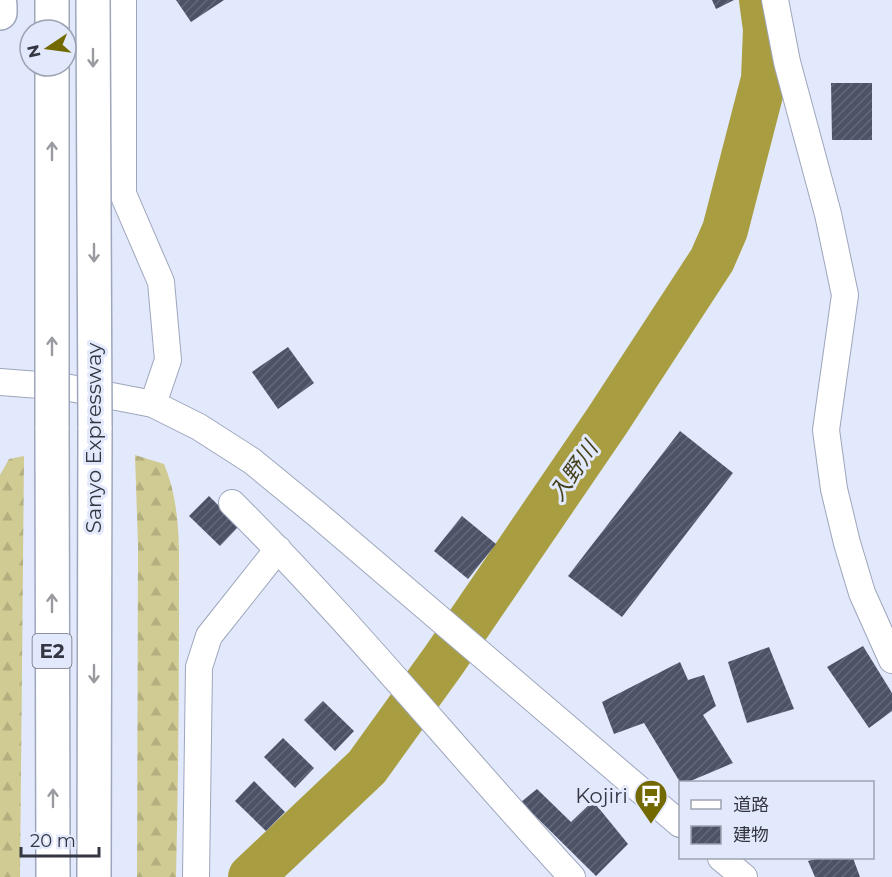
<svg xmlns="http://www.w3.org/2000/svg" width="892" height="877" viewBox="0 0 892 877" font-family="Montserrat,'Noto Sans JP',sans-serif">
<style>
.forest{fill:url(#forest-firs)}
.lines{fill:none;stroke-linecap:round;stroke-linejoin:round}
.river{stroke:#a89e41;stroke-width:46}
.building{fill:url(#building-hatch)}
.minor-casing{stroke:#9ea6bc;stroke-width:28}
.major-casing{stroke:#9ea6bc;stroke-width:36}
.highway-casing{stroke:#9ea6bc;stroke-width:36}
.minor{stroke:#fff;stroke-width:26}
.major{stroke:#fff;stroke-width:33}
.highway{stroke:#fff;stroke-width:33}
.highway-bridge-casing{stroke:#9ea6bc;stroke-width:36;stroke-linecap:butt}
.highway-bridge{stroke:#fff;stroke-width:33}
.oneway{stroke:#9a9ba0}
.labels{text-anchor:middle;stroke-width:6;stroke-linejoin:round;paint-order:stroke}
.shield{fill:#e2e9fc;stroke:#686c79;stroke-width:1.5}
.shield-label{font-size:20px;font-weight:bold;fill:#343741}
.street-label{font-size:21px;fill:#343741;stroke:#e2e9fc}
.poi-label{font-size:21px;fill:#343741;stroke:#e2e9fc;text-anchor:end}
.water-label{font-size:22px;font-style:italic;fill:#45411a;stroke:#e2e9fc}
</style>
<defs>
<pattern id="forest-firs" width="22" height="20" patternUnits="userSpaceOnUse" patternTransform="scale(1.5)"><rect width="22" height="20" fill="#d0cb92"/><path d="M5 1l3.5 6h-7zM16 11l3.5 6h-7z" fill="#b3af7f"/></pattern>
<pattern id="building-hatch" width="6" height="6" patternUnits="userSpaceOnUse" patternTransform="scale(1.5)"><rect width="6" height="6" fill="#4c5367"/><path d="M-1 1l2-2M0 6l6-6M5 7l2-2" fill="none" stroke="#64697a"/></pattern>
</defs>
<rect width="100%" height="100%" fill="#e2e9fc"/>
<g class="forest">
<path d="M 135,455 L 164,464 C 184,511 178,566 179,617 C 179,704 178,790 176,877 L 137,877 L 138,545 Z"/>
<polygon points="24,456 20,877 0,877 0,475 9,459"/>
</g>
<g class="lines">
<polyline class="river" points="251,877 367,767 444,660 607,421 712,260 725,230 764,79 766,29 762,0"/>
</g>
<g class="building">
<polygon points="176,0 224,0 191,22"/>
<polygon points="712,0 734,0 716,9"/>
<polygon points="831,83 872,83 872,140 832,140"/>
<polygon points="288,347 314,383 278,409 252,372"/>
<polygon points="680,431 733,473 622,617 568,576"/>
<polygon points="209,496 239,526 220,546 189,516"/>
<polygon points="462,516 496,544 468,579 434,551"/>
<polygon points="863,646 892,693 892,711 869,728 827,667"/>
<polygon points="769,647 794,709 747,723 728,662"/>
<polygon points="680,662 688,680 704,675 716,706 703,715 733,763 688,782 680,782 644,723 614,734 602,702"/>
<polygon points="323,701 354,731 335,751 304,720"/>
<polygon points="283,738 314,768 295,788 264,757"/>
<polygon points="254,781 285,812 266,831 235,801"/>
<polygon points="537,789 571,822 593,801 628,844 596,876 521,802"/>
<polygon points="819,858 853,858 860,877 815,877 808,861"/>
</g>
<g class="lines">
<g class="minor-casing">
<g id="minor">
<polyline points="123,0 123,194 161,282 168,360 153,404"/>
<polyline points="775,0 787,62 828,214 845,295 826,430 834,489 847,543 862,593 892,660"/>
<polyline points="0,382 65,387 153,404 199,427 252,461 318,515 680,824"/>
<path d="M 232,503 C 352,622 458,754 572,877"/>
<polyline points="721,858 744,877"/>
<polyline points="196,877 199,667 209,636 278,549"/>
</g>
</g>
<g class="major-casing">
<polyline id="major" points="0,5 0,13"/>
</g>
<g class="highway-casing">
<g id="highway">
<polyline points="52,30 52,0"/>
<polyline points="52,426 53,877"/>
<polyline points="94,877 95,427"/>
</g>
</g>
<use href="#minor" class="minor"/>
<use href="#major" class="major"/>
<use href="#highway" class="highway"/>
<g class="highway-bridge-casing">
<g id="highway-bridge">
<polyline points="93,0 95,427"/>
<polyline points="52,426 52,66"/>
</g>
</g>
<use href="#highway-bridge" class="highway-bridge"/>
</g>
<defs><path id="oneway-shaft" d="M-6 0H5M1.5-3L5.5 0L1.5 3" fill="none" stroke-width="1.6" stroke-linecap="round" stroke-linejoin="round" transform="scale(1.5)"/></defs>
<g class="oneway">
<use href="#oneway-shaft" transform="translate(93 58) rotate(90)"/>
<use href="#oneway-shaft" transform="translate(52 151) rotate(-90)"/>
<use href="#oneway-shaft" transform="translate(94 253) rotate(90)"/>
<use href="#oneway-shaft" transform="translate(52 346) rotate(-90)"/>
<use href="#oneway-shaft" transform="translate(52 603) rotate(-90)"/>
<use href="#oneway-shaft" transform="translate(94 674) rotate(90)"/>
<use href="#oneway-shaft" transform="translate(53 798) rotate(-90)"/>
</g>
<defs>
<g id="bus-pin" transform="scale(1.725)"><path d="M0 17L-7.5 6A9.5 9.5 0 1 1 7.5 6Z" fill="#726900" stroke="#e2e9fc"/><path d="M-5-6H5V4H4V6H2V4H-2V6H-4V4H-5ZM-3.5-4V0h7V-4ZM-3.5 1.2v1.5H-2V1.2ZM2 1.2v1.5H3.5V1.2Z" fill="#fff"/></g>
</defs>
<g fill-rule="evenodd">
<use href="#bus-pin" x="651" y="796"/>
</g>
<g class="labels">
<rect class="shield" x="32.5" y="634" width="39" height="34" rx="4.5"/>
<g class="shield-label">
<text x="52" y="658">E2</text>
</g>
<g class="street-label">
<text transform="translate(94 438) rotate(-90)" y="7">Sanyo Expressway</text>
</g>
<g class="poi-label">
<text x="628" y="803">Kojiri</text>
</g>
<g class="water-label">
<text transform="translate(573 471) rotate(-55)" y="8">入野川</text>
</g>
</g>
<rect x="679" y="781" width="195" height="78" fill="#e2e9fc" stroke="#9ca2b1" stroke-width="1.5"/>
<rect x="691" y="800" width="30" height="9" fill="#ffffff" stroke="#9ca2b1" stroke-width="1.5"/>
<text x="733" y="811" font-size="18" fill="#343741">道路</text>
<rect x="691" y="826" width="30" height="18" fill="url(#building-hatch)" stroke="#9ca2b1" stroke-width="1.5"/>
<text x="733" y="841" font-size="18" fill="#343741">建物</text>
<g transform="translate(48 48) rotate(257)"><circle r="28" fill="#e2e9fc" stroke="#9ca2b1" stroke-width="1.5"/>
<path d="M0-4.5L10 22L0 15L-10 22Z" fill="#726900"/>
<text y="-9" font-size="16" font-weight="bold" text-anchor="middle" fill="#343741">N</text>
</g>
<path d="M21 847v9h78v-9" fill="none" stroke="#343741" stroke-width="3"/>
<text x="30" y="847" font-size="18" fill="#343741" stroke="#e2e9fc" stroke-width="4.5" paint-order="stroke">20 m</text>
</svg>
